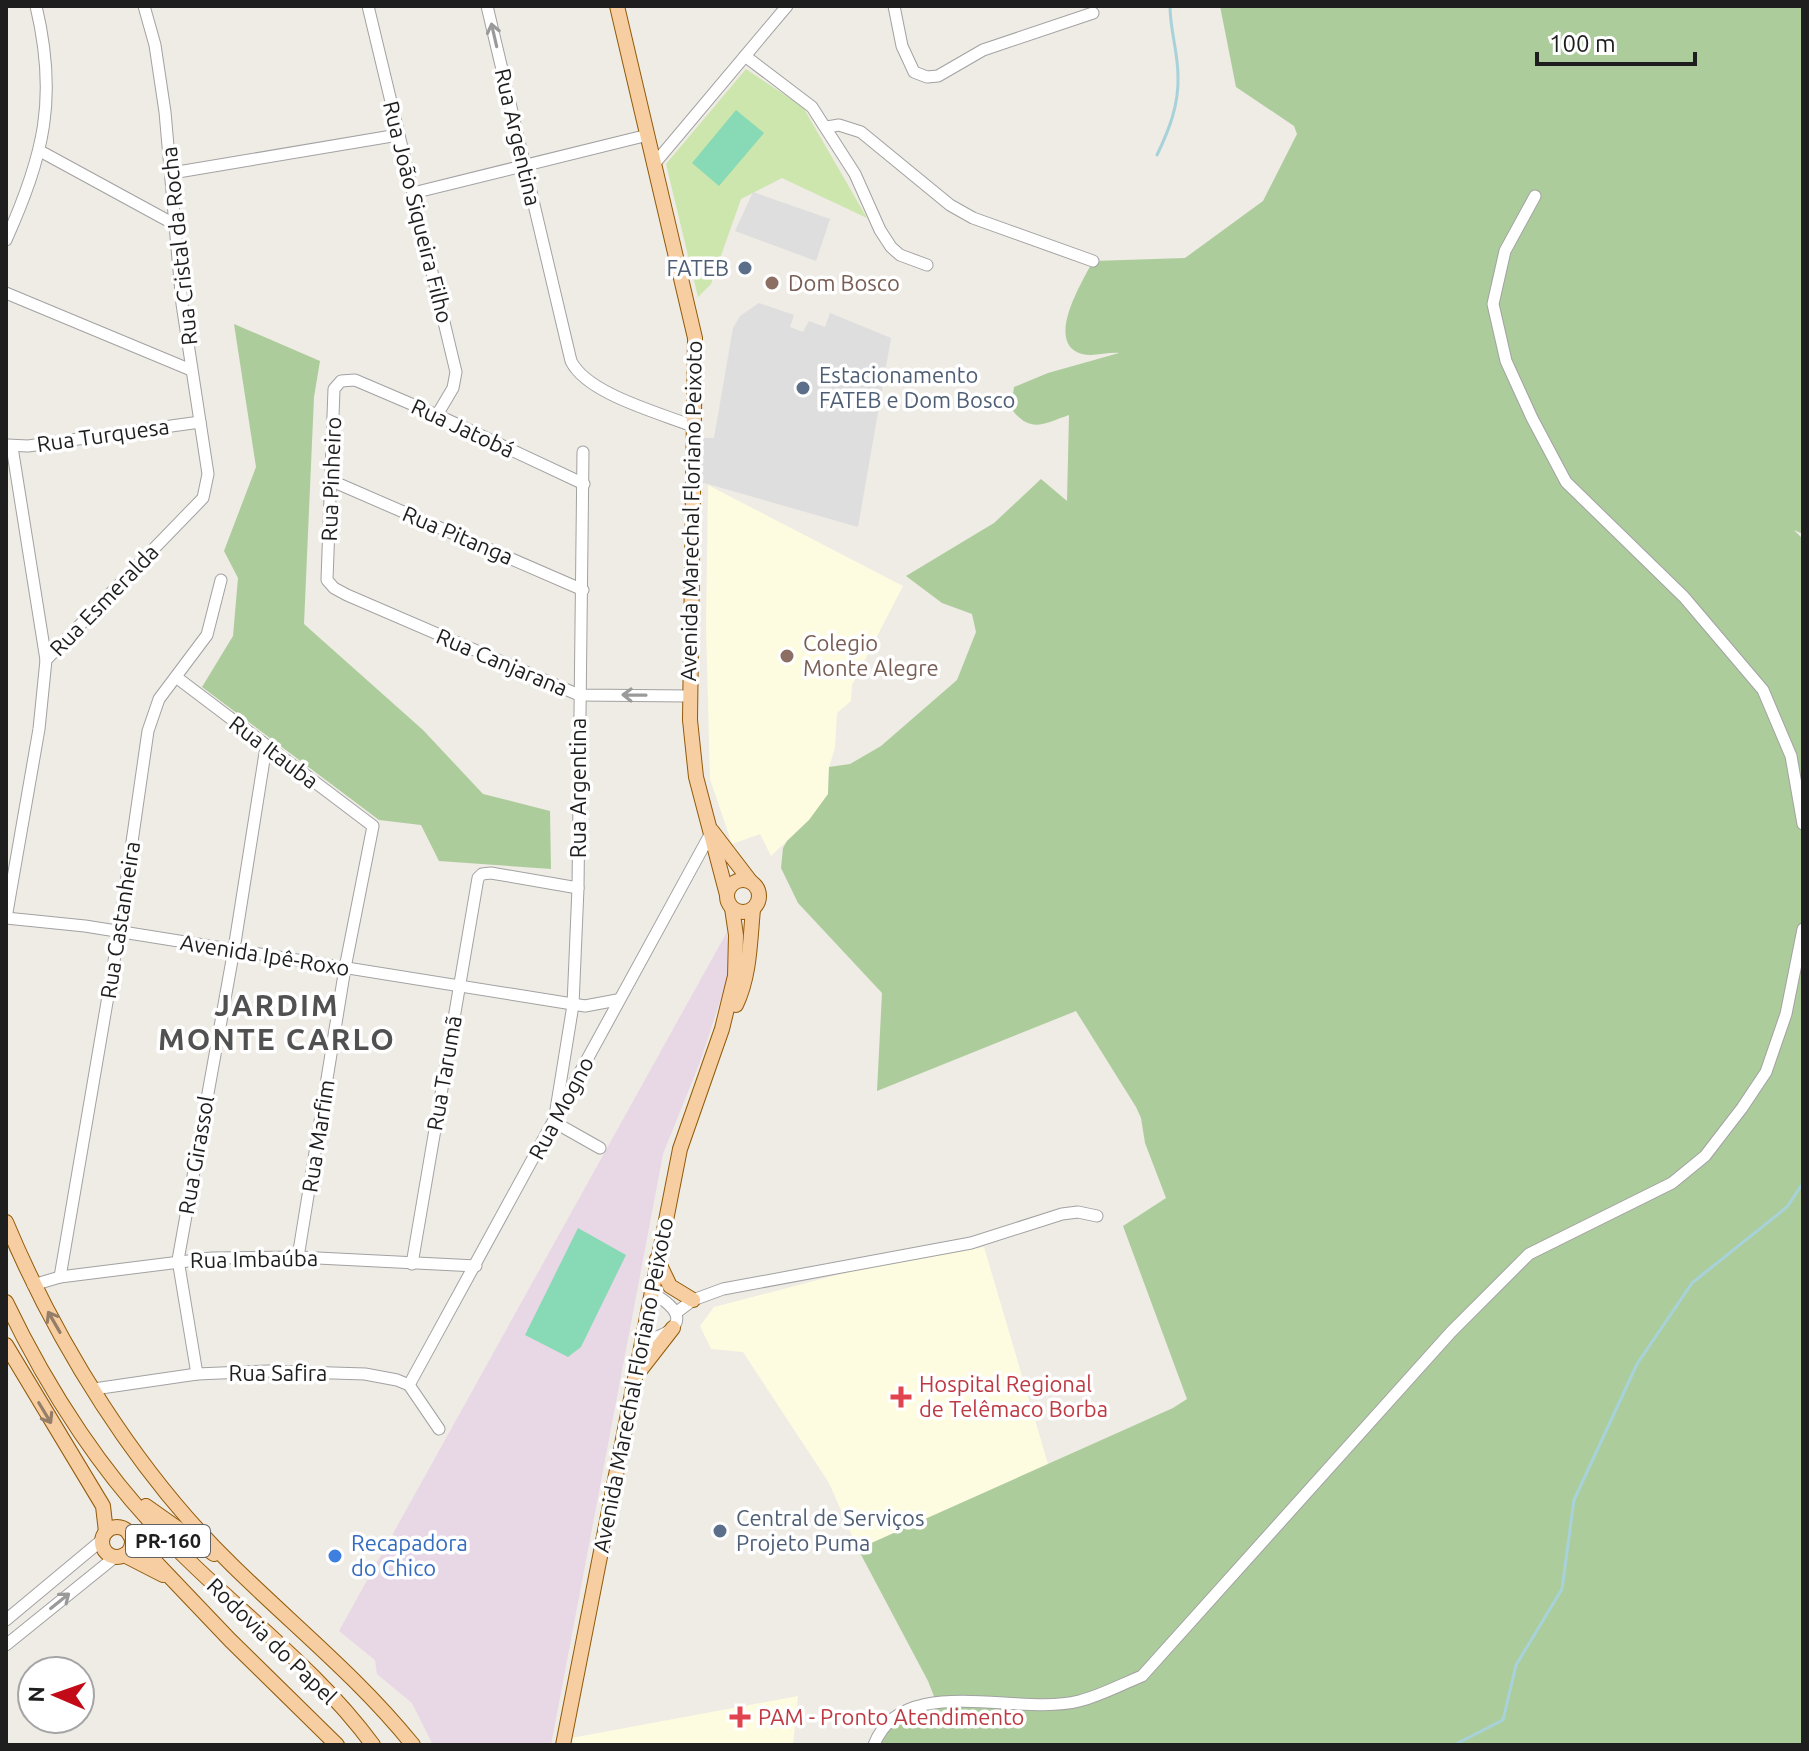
<svg xmlns="http://www.w3.org/2000/svg" width="1809" height="1751" viewBox="0 0 1809 1751" font-family="Ubuntu,sans-serif">
<style>
.industrial{fill:#e8d7e5}
.education{fill:#fdfce0}
.grass{fill:#cde6ae}
.forest{fill:#adcc9c}
.pitch{fill:#87dab5}
.parking{fill:#dedede}
.lines{fill:none;stroke-linecap:round;stroke-linejoin:round}
.stream{stroke:#a8d2da;stroke-width:3}
.minor-casing{stroke:#a2a2a2;stroke-width:13}
.major-casing{stroke:#915b08;stroke-width:16}
.minor{stroke:#fff;stroke-width:11}
.major{stroke:#f7cda2;stroke-width:14}
.oneway{stroke:#9a9a9a}
.oneway2{stroke:#957e67}
.service-dot{fill:#5c6f8a;stroke:#fff;stroke-width:3}
.education-dot{fill:#8d6e63;stroke:#fff;stroke-width:3}
.health-dot{fill:#e0444e;stroke:#fff;stroke-width:3}
.shop-dot{fill:#3f7fe0;stroke:#fff;stroke-width:3}
.labels{text-anchor:middle;stroke-width:7;stroke-linejoin:round;paint-order:stroke}
.shield{fill:#fff;stroke:#626262;stroke-width:2}
.shield-label{font-size:20px;font-weight:bold;fill:#1e1e1e}
.street-label{font-size:22px;fill:#1e1e1e;stroke:#fff}
.service-label{font-size:22px;fill:#4e5e75;stroke:#fff;text-anchor:start}
.education-label{font-size:22px;fill:#785e54;stroke:#fff;text-anchor:start}
.health-label{font-size:22px;fill:#be3a42;stroke:#fff;text-anchor:start}
.shop-label{font-size:22px;fill:#366cbe;stroke:#fff;text-anchor:start}
.district-label{font-size:30px;font-weight:bold;letter-spacing:2px;fill:#515151;stroke:#fff}
</style>
<rect width="100%" height="100%" fill="#efebe5"/>
<polygon class="industrial" points="727,932 730,971 700,1062 663,1154 551,1745 433,1745 412,1703 377,1674 375,1660 339,1631"/>
<g class="education">
<polygon points="708,485 903,586 852,685 851,701 837,713 835,748 829,767 828,796 809,820 771,856 760,834 732,844 710,779 706,627"/>
<polygon points="984,1247 1048,1464 858,1549 829,1483 743,1352 711,1349 700,1326 714,1307 860,1269"/>
<polygon points="798,1696 793,1745 570,1745 571,1738"/>
</g>
<polygon class="grass" points="746,69 803,107 867,218 782,178 741,199 711,284 698,297 666,164"/>
<g class="forest">
<path d="M 1220,6 L 1803,6 L 1803,534 L 1794,530 L 1803,539 L 1803,1745 L 879,1745 C 888,1717 912,1710 937,1704 L 928,1681 L 858,1549 L 1173,1408 L 1187,1399 L 1123,1226 L 1166,1198 L 1145,1143 L 1141,1118 L 1136,1107 L 1076,1011 L 877,1091 L 882,993 L 798,903 L 781,868 L 783,848 L 787,841 L 809,820 L 828,794 L 829,767 L 850,764 L 881,746 L 957,680 L 976,632 L 972,614 L 942,603 L 906,576 L 994,523 L 1041,479 L 1067,501 L 1069,415 C 1045,423 1030,435 1011,408 L 1014,387 L 1048,373 L 1119,353 C 1108,352 1093,357 1082,354 C 1044,343 1082,282 1093,261 L 1185,258 L 1263,201 L 1297,134 L 1294,126 L 1236,87 Z"/>
<polygon points="234,324 320,361 314,397 304,624 423,730 483,794 550,811 551,869 439,861 421,825 379,820 202,687 233,636 238,578 224,551 256,467"/>
</g>
<g class="pitch">
<polygon points="736,110 764,133 719,186 692,163"/>
<polygon points="578,1228 626,1255 581,1347 568,1357 525,1335"/>
</g>
<g class="parking">
<polygon points="753,192 830,219 816,261 735,231"/>
<polygon points="759,303 794,315 790,327 803,332 809,321 825,327 830,313 891,338 858,527 701,482 701,438 714,438 733,328 740,316"/>
</g>
<g class="lines">
<g class="stream">
<path d="M 1157,155 C 1169,130 1179,105 1178,76 C 1178,52 1170,30 1170,6"/>
<polyline points="1454,1745 1503,1720 1516,1665 1562,1589 1574,1500 1637,1364 1692,1283 1787,1207 1803,1183"/>
</g>
<g class="minor-casing">
<g id="minor">
<polyline points="368,6 456,372 453,388 437,415"/>
<path d="M 487,6 L 571,361 C 587,394 660,413 695,427"/>
<polyline points="894,6 902,46 914,72 927,77 938,76 983,50 1093,13"/>
<polyline points="745,56 812,107 855,174 880,230 891,247 900,255 927,265"/>
<polyline points="827,127 839,125 861,132 950,205 973,218 1093,261"/>
<polyline points="40,151 174,224"/>
<polyline points="655,163 787,6"/>
<polyline points="172,173 398,135"/>
<polyline points="413,193 648,135"/>
<polyline points="1535,196 1505,251 1493,304 1506,361 1532,418 1566,482 1684,597 1763,690 1791,756 1803,824"/>
<path d="M 6,240 C 44,155 58,98 36,6"/>
<polyline points="6,293 191,370"/>
<polyline points="7,445 28,446 200,422"/>
<polyline points="12,447 46,660"/>
<polyline points="332,481 583,590"/>
<polyline points="584,484 437,415 355,380 341,381 334,389 327,580 334,588 347,595 579,695 689,696"/>
<polyline points="176,677 373,826 345,968 298,1257"/>
<polyline points="6,918 39,729 46,660 203,498 208,474 182,304 165,112 155,45 144,6"/>
<polyline points="6,918 85,926 585,1006 617,1000"/>
<polyline points="554,1122 573,1005 578,888 583,452"/>
<polyline points="554,1122 600,1148"/>
<polyline points="412,1264 478,878 482,874 491,873 578,888"/>
<polyline points="60,1277 119,932 148,731 159,699 207,635 221,580"/>
<polyline points="33,1285 60,1277 212,1258 298,1257 476,1266"/>
<polyline points="677,1312 693,1300 723,1289 971,1243 1062,1214 1078,1212 1097,1216"/>
<path d="M 644,1341 C 682,1331 690,1314 652,1293"/>
<polyline points="197,1374 178,1260 234,949 266,747"/>
<polyline points="409,1385 712,831"/>
<polyline points="94,1389 197,1374 269,1371 365,1374 397,1380 409,1385 439,1429"/>
<polyline points="6,1620 102,1540"/>
<polyline points="6,1645 115,1557"/>
<path d="M 874,1745 C 902,1671 1018,1717 1079,1701 C 1100,1696 1122,1684 1142,1676 L 1451,1332 L 1529,1254 L 1672,1183 L 1705,1156 L 1742,1108 L 1766,1072 L 1786,1014 L 1803,929"/>
</g>
</g>
<g class="major-casing">
<g id="major">
<polyline points="617,6 695,338 690,720 696,777 727,895"/>
<polyline points="712,831 751,882"/>
<circle cx="743" cy="896" r="16"/>
<path d="M 736,1005 C 750,976 750,941 753,909"/>
<path d="M 6,1222 C 57,1344 137,1473 232,1565 C 293,1625 359,1678 413,1745"/>
<polyline points="657,1259 670,1286 693,1300"/>
<path d="M 6,1302 C 48,1390 105,1479 175,1547 C 240,1613 318,1670 373,1745"/>
<polyline points="6,1345 103,1506 106,1532"/>
<polyline points="638,1373 673,1328"/>
<polyline points="146,1506 214,1554"/>
<circle cx="117" cy="1542" r="15"/>
<polyline points="129,1534 230,1640 337,1745"/>
<polyline points="124,1555 163,1575"/>
<polyline points="563,1745 680,1149 722,1029 735,976 736,935 732,908"/>
</g>
</g>
<use href="#minor" class="minor"/>
<use href="#major" class="major"/>
</g>
<defs><path id="oneway-shaft" d="M-6 0H5M1.5-3L5.5 0L1.5 3" fill="none" stroke-width="1.6" stroke-linecap="round" stroke-linejoin="round" transform="scale(2)"/></defs>
<g class="oneway">
<use href="#oneway-shaft" transform="translate(494 35) rotate(-103)"/>
<use href="#oneway-shaft" transform="translate(634 695) rotate(-179)"/>
<use href="#oneway-shaft" transform="translate(60 1601) rotate(-39)"/>
</g>
<g class="oneway2">
<use href="#oneway-shaft" transform="translate(54 1322) rotate(-120)"/>
<use href="#oneway-shaft" transform="translate(45 1413) rotate(59)"/>
</g>
<g class="service-dot">
<circle cx="745" cy="268" r="8"/>
<circle cx="803" cy="388" r="8"/>
<circle cx="720" cy="1531" r="8"/>
</g>
<g class="education-dot">
<circle cx="772" cy="283" r="8"/>
<circle cx="787" cy="656" r="8"/>
</g>
<g class="health-dot">
<path d="M897 1385h8v8h8v8h-8v8h-8v-8h-8v-8h8z"/>
<path d="M736 1705h8v8h8v8h-8v8h-8v-8h-8v-8h8z"/>
</g>
<circle class="shop-dot" cx="335" cy="1556" r="8"/>
<g class="labels">
<rect class="shield" x="126" y="1525" width="84" height="32" rx="6"/>
<g class="shield-label">
<text x="168" y="1548">PR-160</text>
</g>
<g class="street-label">
<text transform="translate(518 137) rotate(77)" y="8">Rua Argentina</text>
<text transform="translate(418 212) rotate(76)" y="8">Rua João Siqueira Filho</text>
<text transform="translate(179 246) rotate(-96)" y="8">Rua Cristal da Rocha</text>
<text transform="translate(463 428) rotate(25)" y="8">Rua Jatobá</text>
<text transform="translate(103 435) rotate(-8)" y="8">Rua Turquesa</text>
<text transform="translate(331 479) rotate(-88)" y="8">Rua Pinheiro</text>
<text transform="translate(691 511) rotate(-89)" y="8">Avenida Marechal Floriano Peixoto</text>
<text transform="translate(458 535) rotate(23)" y="8">Rua Pitanga</text>
<text transform="translate(104 600) rotate(-46)" y="8">Rua Esmeralda</text>
<text transform="translate(502 662) rotate(23)" y="8">Rua Canjarana</text>
<text transform="translate(274 752) rotate(37)" y="8">Rua Itauba</text>
<text transform="translate(578 788) rotate(-90)" y="8">Rua Argentina</text>
<text transform="translate(120 920) rotate(-81)" y="8">Rua Castanheira</text>
<text transform="translate(265 955) rotate(9)" y="8">Avenida Ipê-Roxo</text>
<text transform="translate(444 1073) rotate(-80)" y="8">Rua Tarumã</text>
<text transform="translate(561 1108) rotate(-62)" y="8">Rua Mogno</text>
<text transform="translate(318 1136) rotate(-81)" y="8">Rua Marfim</text>
<text transform="translate(196 1155) rotate(-80)" y="8">Rua Girassol</text>
<text transform="translate(254 1259) rotate(-1)" y="8">Rua Imbaúba</text>
<text x="278" y="1381">Rua Safira</text>
<text transform="translate(633 1385) rotate(-79)" y="8">Avenida Marechal Floriano Peixoto</text>
<text transform="translate(272 1641) rotate(44)" y="8">Rodovia do Papel</text>
</g>
<g class="service-label">
<text x="729" y="276" text-anchor="end">FATEB</text>
<text x="819" y="383">Estacionamento<tspan x="819" dy="25">FATEB e Dom Bosco</tspan></text>
<text x="736" y="1526">Central de Serviços<tspan x="736" dy="25">Projeto Puma</tspan></text>
</g>
<g class="education-label">
<text x="788" y="291">Dom Bosco</text>
<text x="803" y="651">Colegio<tspan x="803" dy="25">Monte Alegre</tspan></text>
</g>
<g class="health-label">
<text x="919" y="1392">Hospital Regional<tspan x="919" dy="25">de Telêmaco Borba</tspan></text>
<text x="758" y="1725">PAM - Pronto Atendimento</text>
</g>
<g class="shop-label">
<text x="351" y="1551">Recapadora<tspan x="351" dy="25">do Chico</tspan></text>
</g>
<g class="district-label">
<text x="277" y="1016">JARDIM<tspan x="277" dy="34">MONTE CARLO</tspan></text>
</g>
</g>
<rect width="1809" height="1751" fill="none" stroke="#1e1e1e" stroke-width="16"/>
<g transform="translate(56 1695) rotate(272)"><circle r="38" fill="#ffffff" stroke="#a5a5a5" stroke-width="2"/>
<path d="M0-6L14 30L0 20L-14 30Z" fill="#c20b16"/>
<text y="-12" font-size="22" font-weight="bold" text-anchor="middle" fill="#1e1e1e">N</text>
</g>
<path d="M1537 52v12h158v-12" fill="none" stroke="#1e1e1e" stroke-width="4"/>
<text x="1549" y="52" font-size="24" fill="#1e1e1e" stroke="#ffffff" stroke-width="6" paint-order="stroke">100 m</text>
</svg>
